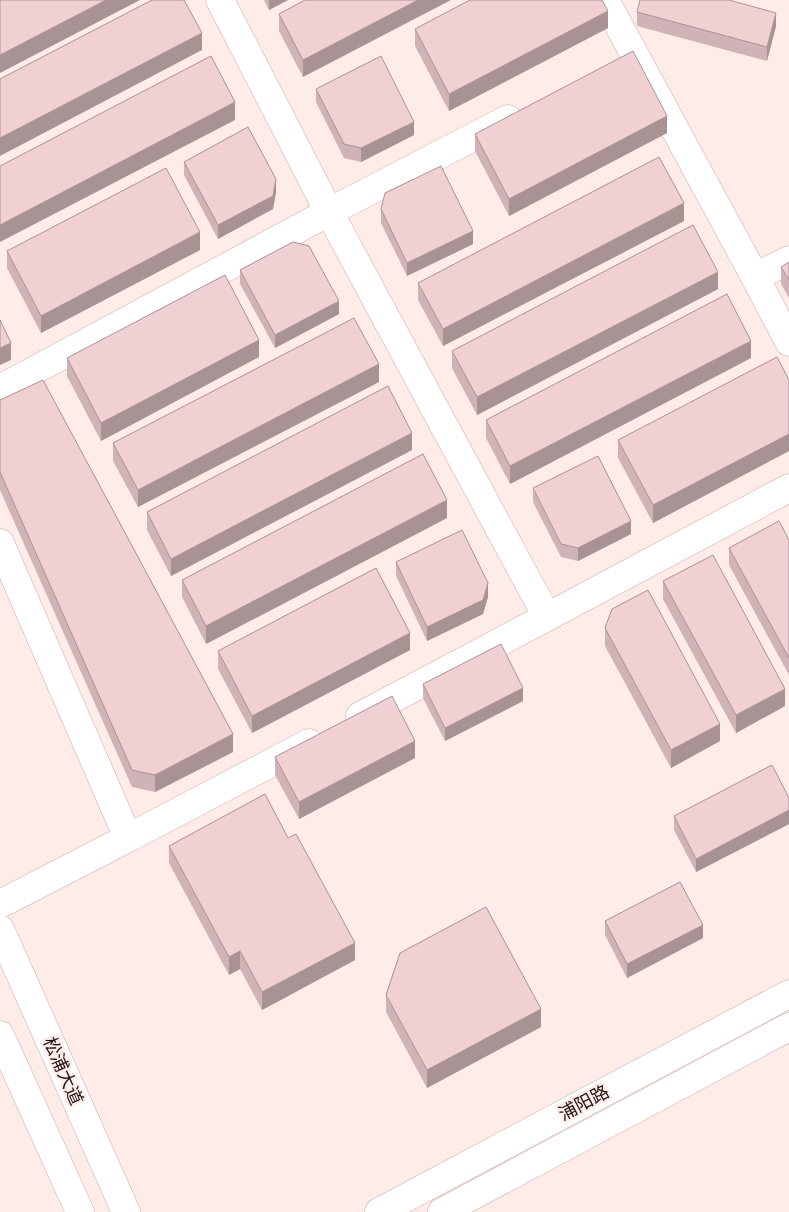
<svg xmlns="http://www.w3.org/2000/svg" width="789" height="1212" viewBox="0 0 789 1212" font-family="'PT Sans Narrow','Noto Sans SC',sans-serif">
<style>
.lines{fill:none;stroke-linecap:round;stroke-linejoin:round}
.minor-casing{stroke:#cbaca6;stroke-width:29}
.highway-casing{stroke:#cbaca6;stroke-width:29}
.minor{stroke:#fff;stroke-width:28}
.highway{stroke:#fff;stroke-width:28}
.wall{fill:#cfb3b6}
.shaded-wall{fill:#a99294}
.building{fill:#f1d0d4;stroke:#a99294}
.labels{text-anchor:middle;stroke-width:4.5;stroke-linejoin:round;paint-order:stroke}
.street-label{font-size:18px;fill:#1c1210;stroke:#ffebe7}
</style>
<rect width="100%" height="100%" fill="#ffebe7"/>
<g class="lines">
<g class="minor-casing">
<g id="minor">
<polyline points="220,0 329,212 508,119"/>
<polyline points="605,0 755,277"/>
<polyline points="789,260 755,277 789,342"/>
<polyline points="0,389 329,212 547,617 789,488"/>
<polyline points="0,543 128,838 309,743"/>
<polyline points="360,716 547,617"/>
<polyline points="0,904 128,838"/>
<polyline points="379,1212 789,994"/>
<polyline points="442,1212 789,1027"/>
</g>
</g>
<g class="highway-casing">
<g id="highway">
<polyline points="0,929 126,1212"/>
<polyline points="0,1035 80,1212"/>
</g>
</g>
<use href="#minor" class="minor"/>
<use href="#highway" class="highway"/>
</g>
<g class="wall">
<polygon points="264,0 288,0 269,10"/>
<polygon points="305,0 303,77 279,31 279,14"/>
<polygon points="637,12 776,26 767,61 637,26"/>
<polygon points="608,28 449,111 415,46 415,29"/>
<polygon points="316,89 414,135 361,162 344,158 316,102"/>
<polygon points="667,133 509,216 475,151 475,134"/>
<polygon points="184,162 276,192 273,209 218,239 184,175"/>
<polygon points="381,209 473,244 407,276 381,223"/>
<polygon points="684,221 443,346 418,300 418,283"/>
<polygon points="200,250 41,333 7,268 7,251"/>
<polygon points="789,262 789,298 781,284 781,267"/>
<polygon points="240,270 339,314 275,348 240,284"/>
<polygon points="718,289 477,415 452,368 452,351"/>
<polygon points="259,357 101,441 67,376 67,358"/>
<polygon points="751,358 510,484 486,438 486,420"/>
<polygon points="789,380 789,451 653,523 618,458 618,440"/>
<polygon points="379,382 138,507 113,461 113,443"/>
<polygon points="0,400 233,752 155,792 132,787 0,490"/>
<polygon points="412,450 171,576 147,530 147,512"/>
<polygon points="533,488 631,534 578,561 561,557 533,502"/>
<polygon points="447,518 206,644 182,597 182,580"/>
<polygon points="789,540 789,675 729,565 729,548"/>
<polygon points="396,562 488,597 483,614 427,641 396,576"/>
<polygon points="663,581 785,706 736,733 663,599"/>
<polygon points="605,628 720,741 671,768 605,646"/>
<polygon points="410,650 252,733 218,669 218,651"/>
<polygon points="423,684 523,701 445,741 423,698"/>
<polygon points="275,757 415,758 299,819 275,775"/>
<polygon points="789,798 789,824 696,872 674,830 674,816"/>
<polygon points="169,846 355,960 262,1010 240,969 229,975 169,863"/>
<polygon points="605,921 703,938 627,978 605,935"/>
<polygon points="386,995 541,1027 427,1088 386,1012"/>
</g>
<g class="shaded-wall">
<polygon points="106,0 140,0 0,73 0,55"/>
<polygon points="269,0 288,0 269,10"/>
<polygon points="418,0 451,0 303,77 303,60"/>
<polygon points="608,11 608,28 449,111 449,94"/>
<polygon points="776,13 776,26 767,61 767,47"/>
<polygon points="202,33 202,50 0,156 0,138"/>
<polygon points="235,102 235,120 0,242 0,225"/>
<polygon points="667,116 667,133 509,216 509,199"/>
<polygon points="414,122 414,135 361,162 361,148"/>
<polygon points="276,179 276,192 273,209 218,239 218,225"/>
<polygon points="684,203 684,221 443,346 443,329"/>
<polygon points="473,231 473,244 407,276 407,263"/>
<polygon points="200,232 200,250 41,333 41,316"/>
<polygon points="718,272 718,289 477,415 477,397"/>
<polygon points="339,301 339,314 275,348 275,335"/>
<polygon points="259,340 259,357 101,441 101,423"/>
<polygon points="751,341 751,358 510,484 510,466"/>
<polygon points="11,343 11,360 0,365 0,348"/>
<polygon points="379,364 379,382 138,507 138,490"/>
<polygon points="412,433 412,450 171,576 171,559"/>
<polygon points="789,434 789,451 653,523 653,505"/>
<polygon points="447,500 447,518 206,644 206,626"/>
<polygon points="631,521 631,534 578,561 578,548"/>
<polygon points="488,583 488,597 483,614 427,641 427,627"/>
<polygon points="410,633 410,650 252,733 252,716"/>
<polygon points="523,688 523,701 445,741 445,728"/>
<polygon points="785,689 785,706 736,733 736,715"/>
<polygon points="720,724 720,741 671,768 671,750"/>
<polygon points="233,734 233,752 155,792 155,775"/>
<polygon points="415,741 415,758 299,819 299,802"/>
<polygon points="789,810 789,824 696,872 696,859"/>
<polygon points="703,925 703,938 627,978 627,964"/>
<polygon points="355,943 355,960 262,1010 262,992"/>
<polygon points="240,951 240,969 229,975 229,957"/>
<polygon points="541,1009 541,1027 427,1088 427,1070"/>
</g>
<g class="building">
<polygon points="0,0 106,0 0,55"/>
<polygon points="152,0 184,0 202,33 0,138 0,79"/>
<polygon points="305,0 418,0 303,60 279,14"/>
<polygon points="470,0 602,0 608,11 449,94 415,29"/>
<polygon points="640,0 729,0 776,13 767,47 637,12"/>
<polygon points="633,51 667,116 509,199 475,134"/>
<polygon points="211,56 235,102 0,225 0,166"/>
<polygon points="381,56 414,122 361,148 344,144 316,89"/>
<polygon points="248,127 276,179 273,196 218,225 184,162"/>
<polygon points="659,157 684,203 443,329 418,283"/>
<polygon points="441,166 473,231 407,263 381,209 385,193"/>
<polygon points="166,168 200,232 41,316 7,251"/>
<polygon points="693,225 718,272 477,397 452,351"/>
<polygon points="293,242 309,246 339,301 275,335 240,270"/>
<polygon points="789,262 789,280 781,267"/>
<polygon points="225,275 259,340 101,423 67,358"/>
<polygon points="727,294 751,341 510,466 486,420"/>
<polygon points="354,318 379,364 138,490 113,443"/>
<polygon points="0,320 11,343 0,348"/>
<polygon points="777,357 789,380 789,434 653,505 618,440"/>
<polygon points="43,380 233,734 155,775 132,770 0,472 0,400"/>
<polygon points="388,386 412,433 171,559 147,512"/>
<polygon points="423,454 447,500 206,626 182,580"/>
<polygon points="598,456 631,521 578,548 561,544 533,488"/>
<polygon points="779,521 789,540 789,658 729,548"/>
<polygon points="462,530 488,583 483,600 427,627 396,562"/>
<polygon points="713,555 785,689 736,715 663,581"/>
<polygon points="376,568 410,633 252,716 218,651"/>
<polygon points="648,590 720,724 671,750 605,628 612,609"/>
<polygon points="501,644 523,688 445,728 423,684"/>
<polygon points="392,696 415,741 299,802 275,757"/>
<polygon points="772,765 789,798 789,810 696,859 674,816"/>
<polygon points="265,794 288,838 296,834 355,943 262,992 240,951 229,957 169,846"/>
<polygon points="680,882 703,925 627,964 605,921"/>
<polygon points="486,907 541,1009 427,1070 386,995 400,953"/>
</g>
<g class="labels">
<g class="street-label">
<text transform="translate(63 1071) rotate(66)" y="6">松浦大道</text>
<text transform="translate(584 1103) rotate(-28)" y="6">浦阳路</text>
</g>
</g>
</svg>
